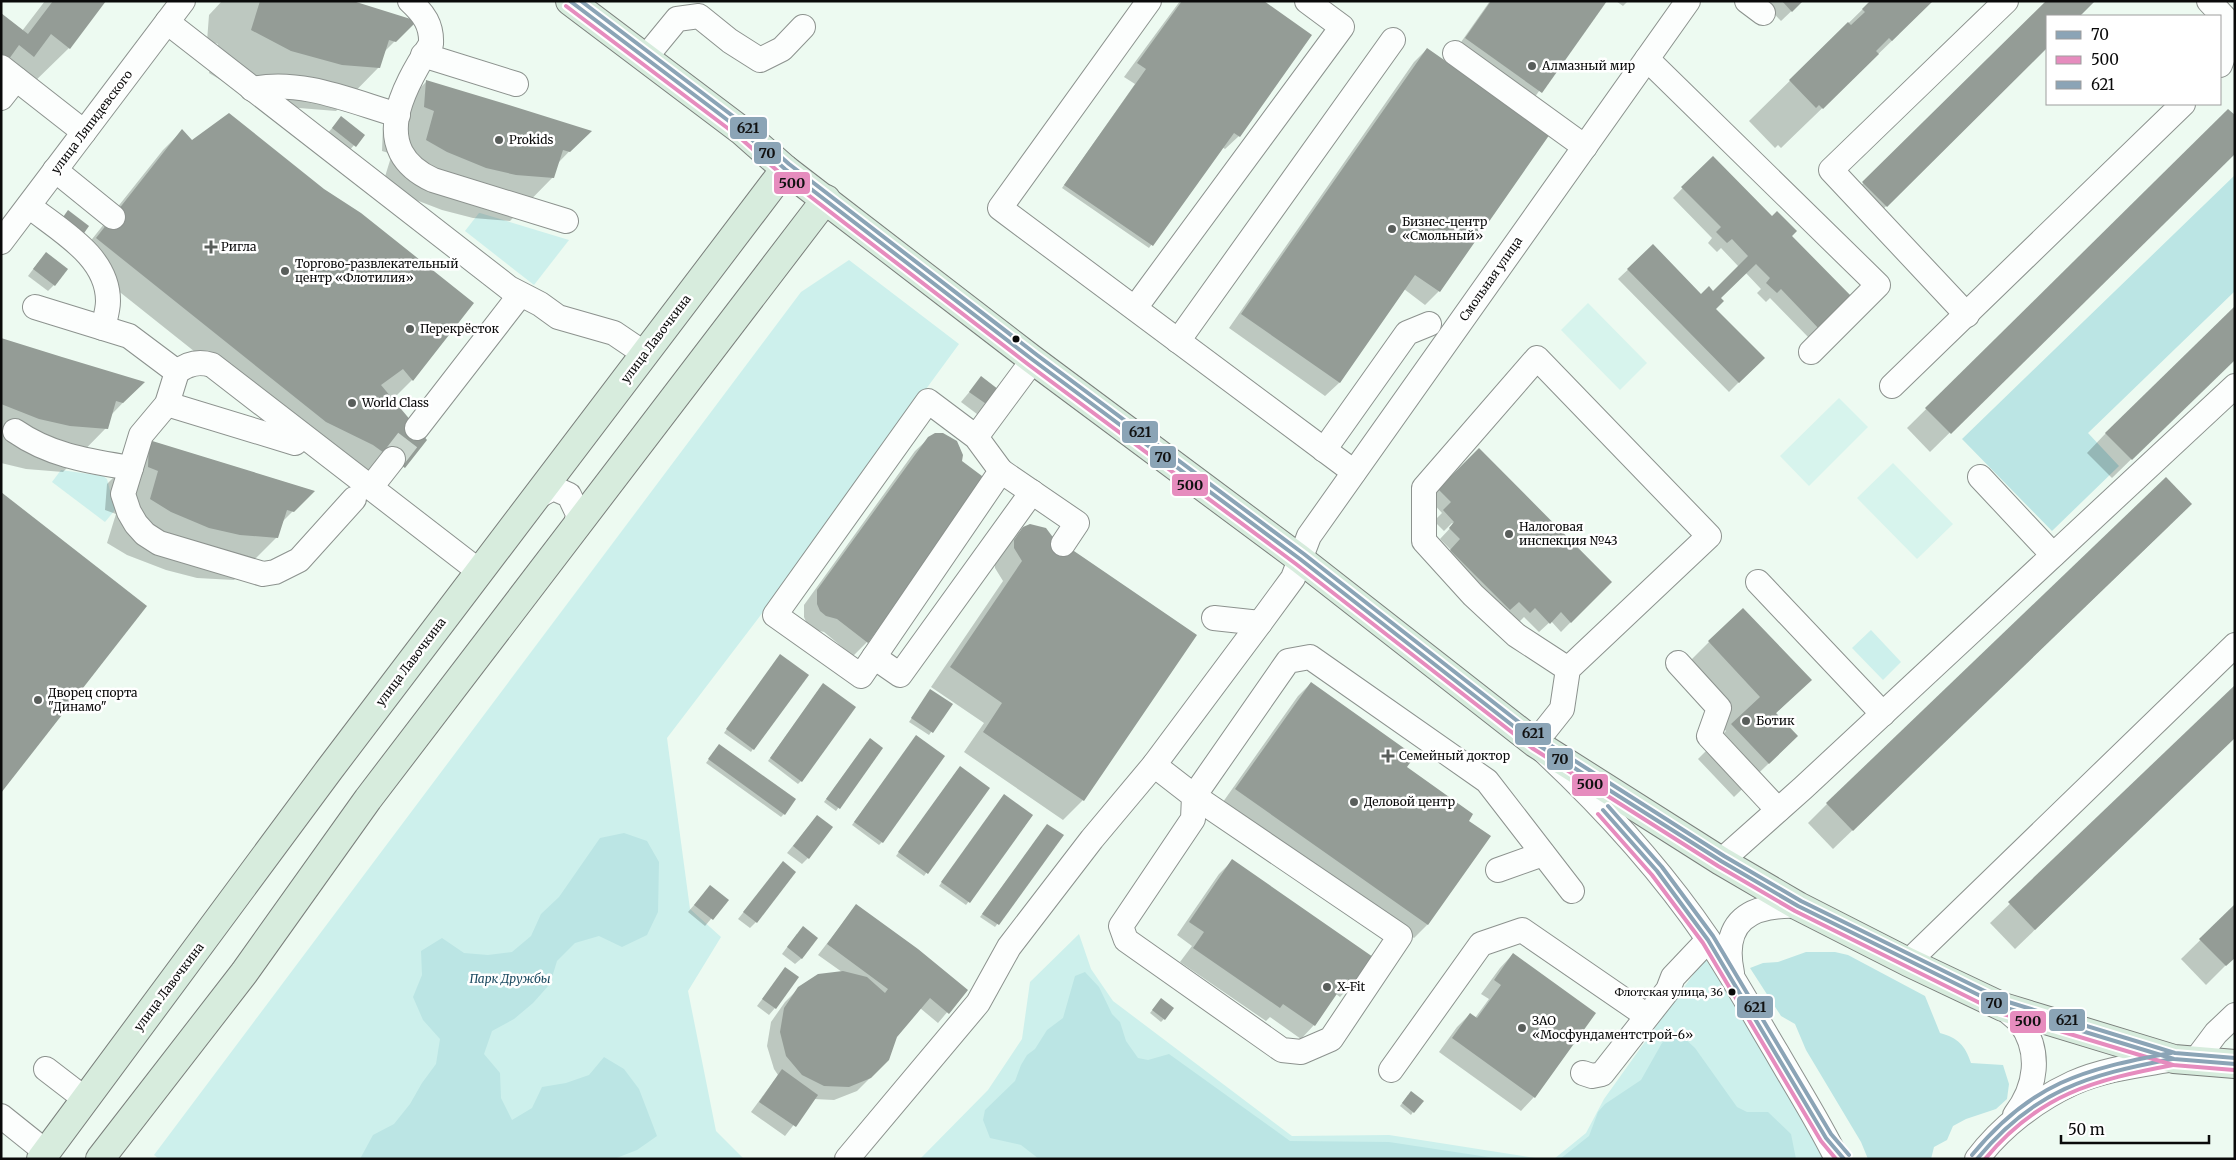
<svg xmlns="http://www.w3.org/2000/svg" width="2236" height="1160" viewBox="0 0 2236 1160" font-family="Merriweather,serif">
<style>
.green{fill:#cdf0ec}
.forest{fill:#bbe5e4}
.pitch{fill:#d7f4ed}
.shadow{fill:#0003}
.building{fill:#949c96}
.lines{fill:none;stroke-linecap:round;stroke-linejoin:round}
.minor-tunnel{stroke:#cbd6ce;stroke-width:24;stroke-dasharray:24 12;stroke-linecap:butt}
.minor-casing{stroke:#8c928e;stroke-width:26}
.major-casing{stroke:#7a7f7b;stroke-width:30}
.minor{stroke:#fcfefd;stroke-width:24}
.major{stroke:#d7ecdd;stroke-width:28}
.bus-1-casing{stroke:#fff;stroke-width:8}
.bus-2-casing{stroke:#fff;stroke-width:8}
.bus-3-casing{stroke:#fff;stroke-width:8}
.bus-1{stroke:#8ba4b6;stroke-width:4}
.bus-2{stroke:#e68cbe;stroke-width:4}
.bus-3{stroke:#8ba4b6;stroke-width:4}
.poi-dot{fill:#595e5b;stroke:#fff;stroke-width:2}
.bus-dot{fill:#0a0a0a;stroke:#fff;stroke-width:2}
.labels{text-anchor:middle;stroke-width:5;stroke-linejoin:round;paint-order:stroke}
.bus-label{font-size:11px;fill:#0a0a0a;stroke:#fff;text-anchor:end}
.poi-label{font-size:12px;fill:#0a0a0a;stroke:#fff;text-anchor:start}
.street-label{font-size:12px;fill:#0a0a0a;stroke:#fff}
.park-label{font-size:12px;font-style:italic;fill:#1c4b61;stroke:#fff}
.line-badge{stroke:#fff;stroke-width:2}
.pale-badge-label{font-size:14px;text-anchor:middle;font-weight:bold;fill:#111}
</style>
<rect width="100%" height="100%" fill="#edfaf1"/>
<g class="green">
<polygon points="479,213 480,213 569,240 534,285 465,231"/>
<polygon points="849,260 959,344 757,620 667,738 690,909 721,937 688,991 716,1131 744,1159 159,1159 154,1155 801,292"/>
<polygon points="61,470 103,476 107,479 115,510 105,522 52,482"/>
<polygon points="1871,630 1901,662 1883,680 1852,648"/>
<polygon points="1079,934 1091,969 1113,1001 1292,1136 1389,1135 1542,1159 920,1159 988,1090 1022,1039 1030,982"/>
<polygon points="1705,958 1795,1099 1827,1159 1554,1159 1586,1133 1604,1099"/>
</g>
<g class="forest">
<polygon points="2235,175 2235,291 2088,433 2119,466 2052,531 1962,439"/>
<polygon points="624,833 647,841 659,862 658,912 647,935 622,947 599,936 575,943 557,961 550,984 533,1003 514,1019 492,1031 484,1054 500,1073 501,1098 512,1120 532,1108 542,1087 566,1083 589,1075 604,1057 624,1069 639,1089 657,1136 637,1150 614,1159 360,1159 373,1135 394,1124 410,1104 422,1083 436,1064 440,1039 423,1020 413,997 422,975 421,951 442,938 464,953 488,955 512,952 531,936 541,914 559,897 600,838"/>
<path d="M 1806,952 L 1835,952 L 1848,955 L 1925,996 L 1940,1033 C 1958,1038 1965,1045 1971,1063 L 2003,1065 L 2009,1084 L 2007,1099 L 1996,1109 L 1966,1119 L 1953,1126 L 1947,1140 L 1934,1147 L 1931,1159 L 1868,1159 L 1861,1142 L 1806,1050 L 1795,1024 L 1781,1016 L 1750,968 L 1763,963 L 1778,962 Z"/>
<polygon points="1085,972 1099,987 1112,1014 1120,1022 1126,1041 1138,1058 1148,1060 1169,1054 1290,1141 1389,1142 1501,1159 1039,1159 1021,1145 990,1138 983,1120 985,1110 1015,1081 1021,1065 1027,1055 1035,1049 1047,1030 1063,1018 1075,976"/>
<polygon points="1680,1034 1695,1048 1737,1107 1747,1112 1768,1112 1791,1134 1796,1159 1560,1159 1589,1136 1598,1112 1605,1104 1641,1080 1662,1043 1670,1035"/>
</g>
<g class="pitch">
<polygon points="1588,303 1647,363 1620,390 1561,330"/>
<polygon points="1839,398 1868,427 1809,486 1780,456"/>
<polygon points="1893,463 1953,524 1917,559 1857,498"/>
</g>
<g class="shadow">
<polygon points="45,1 105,1 69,48 28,88 1,87 1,15 22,31"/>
<polygon points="222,1 349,1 415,21 383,53 379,67 336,111 299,108 268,100 229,85 209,73 218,44 207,41 209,15"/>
<polygon points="1180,1 1262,1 1310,35 1239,136 1225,149 1222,147 1149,248 1062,188 1135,84 1124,77"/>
<polygon points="1490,1 1605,1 1534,98 1459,45"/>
<polygon points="1616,1 1628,1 1623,6"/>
<polygon points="1770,1 1802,1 1781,21 1766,5"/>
<polygon points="1871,1 1899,34 1781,148 1778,145 1775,148 1749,121"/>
<polygon points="2048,1 2094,1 2078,16 2047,16 2047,47 1867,225 1844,202"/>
<polygon points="1427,49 1548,134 1439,291 1425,305 1404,289 1339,383 1325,396 1229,328 1414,62"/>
<polygon points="426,82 589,131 557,164 553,177 510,221 473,218 442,210 403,195 383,183 392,154 382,151 383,125"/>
<polygon points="2228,111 2235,153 1930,452 1907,428"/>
<polygon points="341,118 363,135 348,152 326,135"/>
<polygon points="182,131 191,142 324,190 473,303 412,380 392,400 425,440 384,487 307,441 77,258 163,150"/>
<polygon points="1713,157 1852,299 1811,340 1770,298 1766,302 1757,293 1761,289 1745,272 1719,298 1715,309 1763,358 1729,392 1618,279 1653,246 1701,296 1713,293 1739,267 1721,248 1717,252 1708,243 1712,238 1673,198"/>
<polygon points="40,260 54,285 48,291 28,276"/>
<polygon points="1,340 142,383 111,415 106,428 63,472 26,469 1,463"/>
<polygon points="2235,358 2112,478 2087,453 2106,433"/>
<polygon points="981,378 1002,394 981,417 961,402"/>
<polygon points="936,434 950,437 960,448 960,462 985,479 867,642 853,656 824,632 812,629 807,624 804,617 804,605 915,451 929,438"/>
<polygon points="150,441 313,491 281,523 277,537 234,580 197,578 166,570 127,555 107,543 116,514 105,510 107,484"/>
<polygon points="1479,450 1610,582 1561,632 1551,621 1539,632 1524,617 1519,622 1508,610 1499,619 1441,560 1451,550 1440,539 1454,524 1452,523 1444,531 1434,521 1442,513 1429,499"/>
<polygon points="2171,524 1833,849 1808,823 1827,804"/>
<polygon points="1023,528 1051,537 1195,636 1083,800 1063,820 964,752 984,723 931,687 1003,581 995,568 995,561 1003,548"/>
<polygon points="1709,642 1810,680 1775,714 1797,736 1734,797 1698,759 1726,731 1675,676"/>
<polygon points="777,659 753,749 751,752 724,733"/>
<polygon points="1311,683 1467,821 1489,837 1427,925 1414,938 1223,802 1298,696"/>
<polygon points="2235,687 2235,737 2015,949 1990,923"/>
<polygon points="820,688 801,781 798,784 768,761"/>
<polygon points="928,694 951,705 929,735 909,722"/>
<polygon points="914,740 882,842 879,845 852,825"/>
<polygon points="867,742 882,748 836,811 824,802"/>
<polygon points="717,748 784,814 781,817 706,763"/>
<polygon points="957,771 988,788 924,876 896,856"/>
<polygon points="1002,799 1032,816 966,905 939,886"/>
<polygon points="817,816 808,858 802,864 787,853"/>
<polygon points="1045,828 1062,836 995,927 980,917"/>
<polygon points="1232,861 1353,983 1340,997 1336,994 1314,1025 1301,1039 1270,1017 1266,1021 1180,962 1192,946 1177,935 1219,874"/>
<polygon points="783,863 756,922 750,928 738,919"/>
<polygon points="710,887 727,900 705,926 688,912"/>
<polygon points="856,906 966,990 938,1023 920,1008 896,1037 888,1060 857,1091 834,1100 814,1099 785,1136 751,1112 778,1075 774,1069 767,1046 771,1022 785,1002 799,988 842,972 818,955"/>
<polygon points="2235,906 2235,956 2206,985 2181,959"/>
<polygon points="797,934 802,958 795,964 782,954"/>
<polygon points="1513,954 1594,1013 1534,1097 1521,1111 1439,1052 1457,1027 1470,1014 1475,1018 1489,999 1481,994 1500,968"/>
<polygon points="785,969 775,1008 769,1015 757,1006"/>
<polygon points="1159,1002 1164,1019 1161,1022 1150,1013"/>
<polygon points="1408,1095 1413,1112 1411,1115 1400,1106"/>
</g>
<g class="building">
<polygon points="53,1 106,1 70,49 51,34 34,57 19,45 9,59 1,53 1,13 28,34"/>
<polygon points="260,1 353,1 417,21 396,42 389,40 380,68 342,65 291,51 251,30"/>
<polygon points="1182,1 1264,1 1312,35 1240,137 1234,133 1153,246 1064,185 1146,69 1137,63"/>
<polygon points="1491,1 1607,1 1542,93 1465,38"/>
<polygon points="1782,1 1803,1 1792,12"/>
<polygon points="1870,1 1933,1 1892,41 1889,38 1876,51 1879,54 1823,109 1819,105 1816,108 1789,80 1848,22 1851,25 1865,12 1862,9"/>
<polygon points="2046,1 2095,1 2080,16 2047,16 2047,48 1887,207 1862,182"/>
<polygon points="1427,48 1550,134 1440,292 1415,275 1340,383 1241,314"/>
<polygon points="426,80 509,105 592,131 570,152 563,150 554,178 516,175 486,168 447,152 426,140 434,111 424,107"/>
<polygon points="2228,109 2235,115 2235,154 1951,434 1925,408"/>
<polygon points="229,113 324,189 361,213 474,303 413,381 403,369 381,385 427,440 405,468 373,445 326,422 96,238 182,129 192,140"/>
<polygon points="341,116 365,135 356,147 332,128"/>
<polygon points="1713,156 1772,216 1777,211 1797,231 1792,236 1854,299 1821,331 1781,289 1777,293 1766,283 1770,278 1756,264 1721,298 1724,301 1716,309 1765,358 1739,383 1627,269 1653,244 1701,294 1709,286 1713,291 1748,256 1732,239 1727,243 1716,232 1721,227 1681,187"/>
<polygon points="68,210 89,226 82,236 61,220"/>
<polygon points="46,252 68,269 55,286 33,269"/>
<polygon points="2235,306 2235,360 2132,460 2105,433"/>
<polygon points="1,338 62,357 145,382 123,403 116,401 108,429 70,426 39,419 1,404"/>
<polygon points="981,376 1003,393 992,408 969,392"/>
<polygon points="935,433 943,433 957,441 963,455 962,461 986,479 868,643 837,619 826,616 820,611 817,604 817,590 928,437"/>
<polygon points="149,440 315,491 294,512 287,510 278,538 240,535 209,528 171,512 150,499 158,471 148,467"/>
<polygon points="1479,448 1612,582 1571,623 1561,612 1550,624 1535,608 1530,613 1519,602 1510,610 1450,550 1460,539 1449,528 1454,522 1443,510 1451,502 1438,489"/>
<polygon points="2166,477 2192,504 1853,831 1826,803"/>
<polygon points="1,492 147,606 1,793"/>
<polygon points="1030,524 1046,528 1052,536 1197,635 1084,801 983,732 1002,703 950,667 1022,561 1014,548 1014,540 1023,527"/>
<polygon points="1743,608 1812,680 1776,713 1798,736 1769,764 1731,724 1760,697 1708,641"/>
<polygon points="780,654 809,675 754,750 726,729"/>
<polygon points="1311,682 1415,756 1407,767 1473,814 1469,821 1491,836 1428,925 1235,789"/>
<polygon points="823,683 856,707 802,782 770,758"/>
<polygon points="2235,685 2235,738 2035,930 2008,902"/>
<polygon points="930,689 953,704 933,733 911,718"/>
<polygon points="916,735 945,756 883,843 854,822"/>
<polygon points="870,738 883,748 840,809 826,799"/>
<polygon points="719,744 796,799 785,815 708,759"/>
<polygon points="960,766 990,788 928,874 898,852"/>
<polygon points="1004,794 1033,815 970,903 941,882"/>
<polygon points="817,815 833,827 809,859 793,846"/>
<polygon points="1047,824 1064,835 999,925 982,914"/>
<polygon points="1232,859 1373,957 1354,984 1347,979 1315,1026 1283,1004 1280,1008 1193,948 1204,932 1189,922"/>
<polygon points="783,861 796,872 757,923 743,912"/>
<polygon points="710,885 729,900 713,920 694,905"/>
<polygon points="856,904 918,949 968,990 949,1014 930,998 897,1037 889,1060 871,1078 849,1087 824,1086 802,1075 786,1056 780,1032 784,1008 798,987 818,974 843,971 867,977 885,993 888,989 827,944"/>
<polygon points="2235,904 2235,958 2226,966 2199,939"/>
<polygon points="803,926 818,938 802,959 787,947"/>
<polygon points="1513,953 1596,1013 1535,1098 1452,1038 1470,1013 1477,1018 1501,985 1494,980"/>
<polygon points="785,967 799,977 776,1009 762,999"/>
<polygon points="1161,998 1174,1008 1165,1020 1152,1010"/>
<polygon points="782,1069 818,1095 796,1127 759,1102"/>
<polygon points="1411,1091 1424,1101 1414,1113 1402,1103"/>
</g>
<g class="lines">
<polyline class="minor-tunnel" points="393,459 417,428"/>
<g class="minor-casing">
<g id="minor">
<path d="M 410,1 C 424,14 432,25 431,44 C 402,89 368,150 433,180 L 566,221"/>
<polyline points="1149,1 1000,208 1354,472"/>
<polyline points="1747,1 1763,13"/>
<polyline points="2209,1 2234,28 2220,65"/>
<polyline points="167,22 509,288 540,304 558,317 614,333 645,354"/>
<polyline points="1455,53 1585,147"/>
<polyline points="423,55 516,84"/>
<polyline points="645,58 677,19 699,16 730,41 760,60 782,49 803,27"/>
<polyline points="1647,59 1878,285 1811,352"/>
<polyline points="1,67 84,132"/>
<path d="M 252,89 C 302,79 350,101 398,115"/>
<polyline points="1,98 16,79"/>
<polyline points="55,170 113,217"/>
<path d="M 29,206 C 60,231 108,256 108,301 C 108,310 105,319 103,328"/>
<polyline points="1,242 183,1"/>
<polyline points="35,307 129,336 177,372"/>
<polyline points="1135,308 1342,27 1307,1"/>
<polyline points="1967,315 1831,170 2006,1"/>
<polyline points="1178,341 1393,40"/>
<polyline points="1892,386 2183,104"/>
<polyline points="167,404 295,443"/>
<polyline points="417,428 520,295"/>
<path d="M 15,431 C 51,456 89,461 131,468"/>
<polyline points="976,437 1001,471 861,676 775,615 928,401 976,437 1033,360"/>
<polyline points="1324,450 1407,333 1429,324"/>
<polyline points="1001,471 1077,523 1063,544"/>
<polyline points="1980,477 2053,555"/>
<polyline points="371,487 393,459"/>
<polyline points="537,497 553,488 569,495 578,514 576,526"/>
<path d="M 354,499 L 299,560 L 275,572 L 263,574 L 159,543 L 145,534 L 136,524 L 129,512 L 123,494 L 141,435 L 167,404 L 177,372 C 188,363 199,361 212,365 L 480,572"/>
<polyline points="1758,582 1883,714"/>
<polyline points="1214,618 1260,623"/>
<polyline points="874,657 900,675 1032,492"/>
<polyline points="1678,663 1719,708 1709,736 1778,810"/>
<path d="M 1568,669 L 1516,635 L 1473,595 L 1424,541 L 1424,488 L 1537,358 L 1709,536 L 1568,669 L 1562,709 L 1535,743 C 1599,802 1659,867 1708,939 C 1733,976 1754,1015 1777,1053 C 1797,1088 1819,1122 1837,1159"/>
<polyline points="1154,765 1194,796 1400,936 1331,1039 1301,1052 1282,1050 1126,940 1121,926 1193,819 1194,796 1288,661 1310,657 1487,781 1572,891"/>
<polyline points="1721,861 1803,788 2235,386"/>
<polyline points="1498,870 1543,854"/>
<polyline points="1908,962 2235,645"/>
<path d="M 1732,973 C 1721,921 1750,904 1798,906"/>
<path d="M 2003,1007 C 2008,1012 2015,1017 2020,1022 C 2042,1052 2036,1088 2015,1115"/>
<polyline points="2195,1061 2216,1033 2235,1015"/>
<polyline points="46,1069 85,1099"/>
<polyline points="1391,1070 1481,944 1522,930 1647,1016"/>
<polyline points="1583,1073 1592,1076 1602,1074 1668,990 1673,977 1708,940"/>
<polyline points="1,1116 46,1152"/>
<polyline points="847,1159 978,1003 1009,947 1092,839 1154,765 1260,623 1293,578 1309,536 1688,1"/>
<path d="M 1977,1159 C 2001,1127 2036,1100 2073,1083 C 2104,1069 2141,1065 2174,1059"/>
</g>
</g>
<g class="major-casing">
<g id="major">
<polyline points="570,1 742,131 785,169 1033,360 1300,559 1535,743 1721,861 1798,906 1908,962 2003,1007 2174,1059 2235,1064"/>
<polyline points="41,1159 329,770 785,169"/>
<polyline points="100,1159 244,973 368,799 826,199"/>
</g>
</g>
<use href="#minor" class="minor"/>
<use href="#major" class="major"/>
<g class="bus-1-casing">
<g id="bus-1">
<polyline points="570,1 742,131 785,169 1033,360 1300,559 1535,743 1721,861 1798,906 2003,1007 2174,1059 2235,1064"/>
<polyline points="1603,810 1657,871 1708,940 1826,1138 1844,1159"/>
<path d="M 1977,1159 C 2034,1090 2088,1075 2172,1059"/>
</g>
</g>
<g class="bus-2-casing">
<g id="bus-2">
<polyline points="566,6 738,136 781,174 1029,365 1296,564 1532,748 1718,866 1795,911 2000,1013 2173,1065 2234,1070"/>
<polyline points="1598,814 1652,875 1703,943 1821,1141 1836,1159"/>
<path d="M 1985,1159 C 2039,1094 2094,1080 2173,1065"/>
</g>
</g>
<g class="bus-3-casing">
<g id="bus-3">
<polyline points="581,1 746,126 789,164 1037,355 1304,554 1539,738 1724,856 1801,901 2005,1001 2175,1053 2235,1058"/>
<polyline points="1608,806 1662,867 1713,936 1831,1134 1849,1155"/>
<path d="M 1972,1155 C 2031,1083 2083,1069 2171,1053"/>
</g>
</g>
<use href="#bus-1" class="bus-1"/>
<use href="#bus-2" class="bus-2"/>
<use href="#bus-3" class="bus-3"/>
</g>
<g class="poi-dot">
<circle cx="1532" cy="66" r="5"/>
<circle cx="499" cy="140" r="5"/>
<circle cx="1392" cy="229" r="5"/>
<path d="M208.5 239.5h5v5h5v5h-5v5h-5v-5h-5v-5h5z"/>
<circle cx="285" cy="271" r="5"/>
<circle cx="410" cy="329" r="5"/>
<circle cx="352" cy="403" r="5"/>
<circle cx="1509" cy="534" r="5"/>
<circle cx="38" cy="700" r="5"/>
<circle cx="1746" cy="721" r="5"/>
<path d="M1385.5 748.5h5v5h5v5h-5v5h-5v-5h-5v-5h5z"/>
<circle cx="1354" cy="802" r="5"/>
<circle cx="1327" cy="987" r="5"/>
<circle cx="1522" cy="1028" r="5"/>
</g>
<g class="bus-dot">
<circle cx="1016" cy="339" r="4.5"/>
<circle cx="1732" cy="992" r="4.5"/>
</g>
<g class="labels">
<g class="bus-label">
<text x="1723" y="996">Флотская улица, 36</text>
</g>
<g class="poi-label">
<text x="1542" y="70">Алмазный мир</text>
<text x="509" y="144">Prokids</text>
<text x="1402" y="226">Бизнес-центр<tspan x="1402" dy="14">«Смольный»</tspan></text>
<text x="221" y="251">Ригла</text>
<text x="295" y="268">Торгово-развлекательный<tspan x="295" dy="14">центр «Флотилия»</tspan></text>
<text x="420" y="333">Перекрёсток</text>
<text x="362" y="407">World Class</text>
<text x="1519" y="531">Налоговая<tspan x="1519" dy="14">инспекция №43</tspan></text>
<text x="48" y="697">Дворец спорта<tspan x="48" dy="14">"Динамо"</tspan></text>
<text x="1756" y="725">Ботик</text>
<text x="1399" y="760">Семейный доктор</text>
<text x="1364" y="806">Деловой центр</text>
<text x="1337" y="991">X-Fit</text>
<text x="1532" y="1025">ЗАО<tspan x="1532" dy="14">«Мосфундаментстрой-6»</tspan></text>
</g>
<g class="street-label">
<text transform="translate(92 122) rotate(-53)" y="4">улица Ляпидевского</text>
<text transform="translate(1491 279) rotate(-55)" y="4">Смольная улица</text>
<text transform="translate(656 339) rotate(-53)" y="4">улица Лавочкина</text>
<text transform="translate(411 662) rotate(-53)" y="4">улица Лавочкина</text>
<text transform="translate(169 987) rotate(-53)" y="4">улица Лавочкина</text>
</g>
<g class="park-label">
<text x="510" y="983">Парк Дружбы</text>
</g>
</g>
<g class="line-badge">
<rect x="729" y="116" width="39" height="24" rx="5" fill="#8ba4b6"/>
<rect x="753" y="141" width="29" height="24" rx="5" fill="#8ba4b6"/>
<rect x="773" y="171" width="38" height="24" rx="5" fill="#e68cbe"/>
<rect x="1121" y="420" width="38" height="24" rx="5" fill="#8ba4b6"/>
<rect x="1149" y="445" width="28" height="24" rx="5" fill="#8ba4b6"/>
<rect x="1171" y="473" width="38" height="24" rx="5" fill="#e68cbe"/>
<rect x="1514" y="722" width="38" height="24" rx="5" fill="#8ba4b6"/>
<rect x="1546" y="747" width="28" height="24" rx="5" fill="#8ba4b6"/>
<rect x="1571" y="773" width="38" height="24" rx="5" fill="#e68cbe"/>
<rect x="1980" y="991" width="29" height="24" rx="5" fill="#8ba4b6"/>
<rect x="1736" y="995" width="38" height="24" rx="5" fill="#8ba4b6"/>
<rect x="2048" y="1008" width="38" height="24" rx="5" fill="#8ba4b6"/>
<rect x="2009" y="1010" width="38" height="24" rx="5" fill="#e68cbe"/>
</g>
<g class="pale-badge-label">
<text x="748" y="133">621</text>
<text x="767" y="158">70</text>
<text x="792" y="188">500</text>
<text x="1140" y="437">621</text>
<text x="1163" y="462">70</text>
<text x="1190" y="490">500</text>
<text x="1533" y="738">621</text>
<text x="1560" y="764">70</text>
<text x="1590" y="789">500</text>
<text x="1994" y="1008">70</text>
<text x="1755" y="1012">621</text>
<text x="2067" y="1025">621</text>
<text x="2028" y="1026">500</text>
</g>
<rect width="2236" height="1160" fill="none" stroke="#0a0a0a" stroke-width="5"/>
<rect x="2046" y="15" width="175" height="90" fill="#ffffff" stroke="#9d9d9d"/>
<rect x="2056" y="31" width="25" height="8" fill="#8ba4b6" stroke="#9d9d9d"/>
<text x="2091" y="40" font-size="15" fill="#0a0a0a">70</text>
<rect x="2056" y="56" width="25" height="8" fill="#e68cbe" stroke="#9d9d9d"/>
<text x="2091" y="65" font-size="15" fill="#0a0a0a">500</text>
<rect x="2056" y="81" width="25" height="8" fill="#8ba4b6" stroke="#9d9d9d"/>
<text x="2091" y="90" font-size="15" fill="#0a0a0a">621</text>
<path d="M2061 1135v8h148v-8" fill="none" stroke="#0a0a0a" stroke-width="2.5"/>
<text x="2068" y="1135" font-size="15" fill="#0a0a0a" stroke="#ffffff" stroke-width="4" paint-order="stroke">50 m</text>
</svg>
